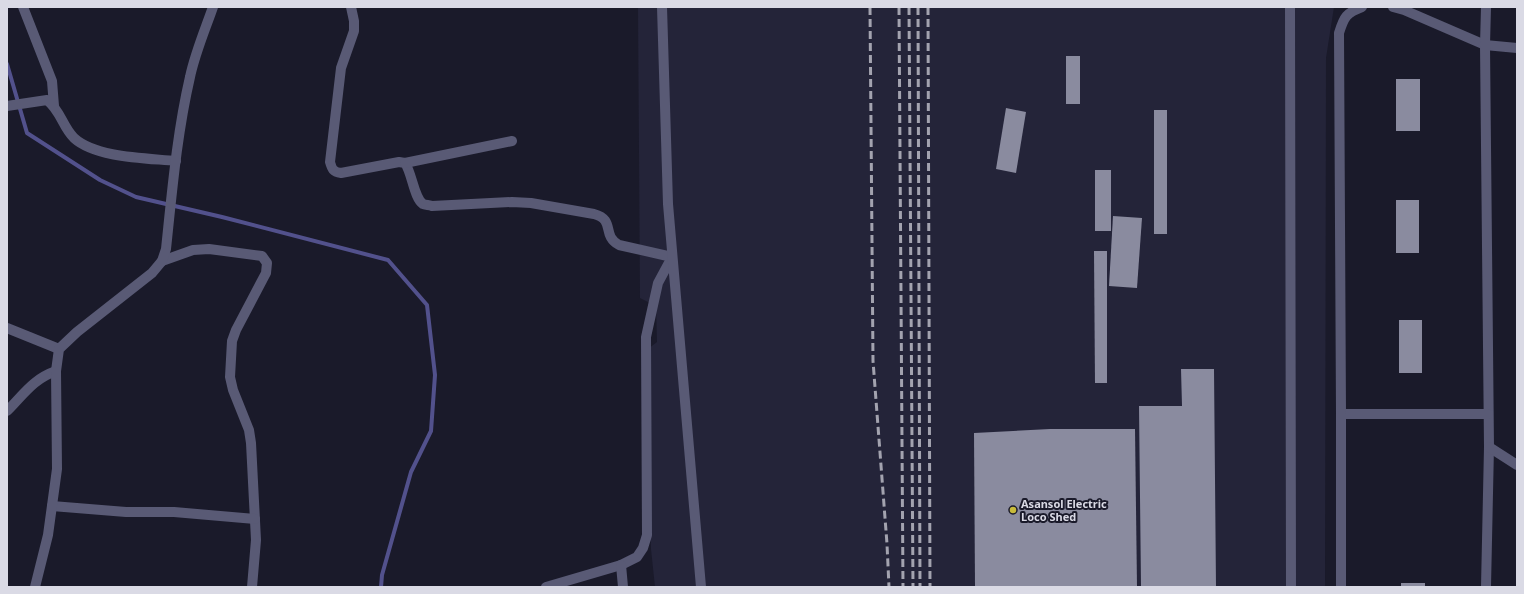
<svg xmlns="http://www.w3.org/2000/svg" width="1524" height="594" viewBox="0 0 1524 594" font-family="'Noto Sans',sans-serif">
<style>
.built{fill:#242439}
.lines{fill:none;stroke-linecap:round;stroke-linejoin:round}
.stream{stroke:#52518c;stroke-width:4}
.building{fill:#8a8b9f}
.minor{stroke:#595a75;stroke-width:10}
.rail{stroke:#a3a3af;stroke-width:3;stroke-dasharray:8 4;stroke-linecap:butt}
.poi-dot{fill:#c8bb3b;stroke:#1a1a2a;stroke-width:1.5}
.labels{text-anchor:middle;stroke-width:4;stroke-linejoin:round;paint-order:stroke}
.poi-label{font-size:11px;font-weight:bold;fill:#dadae5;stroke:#1a1a2a;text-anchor:start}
</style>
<rect width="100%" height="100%" fill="#1a1a2a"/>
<polygon class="built" points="638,7 1334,7 1326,58 1325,587 655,587 651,549 644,352 657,342 656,306 640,298"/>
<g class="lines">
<polyline class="stream" points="7,64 27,133 100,180 136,197 222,217 388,260 427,305 435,375 431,431 411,472 382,575 381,587"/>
</g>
<g class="building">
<rect x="1066" y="56" width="14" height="48"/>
<rect x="1396" y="79" width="24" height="52"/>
<polygon points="1006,108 1026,112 1016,173 996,169"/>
<rect x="1154" y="110" width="13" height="124"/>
<rect x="1095" y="170" width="16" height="61"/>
<rect x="1396" y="200" width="23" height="53"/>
<polygon points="1113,216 1142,218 1137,288 1109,286"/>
<polygon points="1094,251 1107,251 1107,383 1095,383"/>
<rect x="1399" y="320" width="23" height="53"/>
<polygon points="1181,369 1214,369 1216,587 1141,587 1139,406 1182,406"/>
<polygon points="1050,429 1135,429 1137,587 975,587 974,433"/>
<rect x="1401" y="583" width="24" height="4"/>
</g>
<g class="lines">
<g class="minor">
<polyline points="23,7 52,81 54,106"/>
<path d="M 351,7 L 354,21 L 354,31 L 341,68 L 330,162 C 332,169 333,172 341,173 L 399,162 L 405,163 C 412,173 414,198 423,204 C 425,205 430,205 432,206 L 512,202 L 531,203 L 594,214 C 616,220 601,235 619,245 L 672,257 L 658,283 L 646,337 L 647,535 L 643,548 L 637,557 L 621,565 L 546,587"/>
<polyline points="662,7 668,204 701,587"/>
<polyline points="1290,7 1291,587"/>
<polyline points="1393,7 1404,10 1485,45 1517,48"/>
<polyline points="1486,7 1485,45 1489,447 1486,587"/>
<path d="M 7,106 L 47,100 C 61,111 62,126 74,138 C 96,158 146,158 176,161"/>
<polyline points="405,163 512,141"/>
<polyline points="162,261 193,250 209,249 262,256 267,263 266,273 236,330 232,341 230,377 233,390 249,430 251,443 256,540 252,587"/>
<polyline points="7,328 59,349"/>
<path d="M 7,411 C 24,394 33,379 56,371"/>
<polyline points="1341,414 1488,414"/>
<polyline points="1489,447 1517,465"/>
<polyline points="52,506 126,512 174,512 255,519"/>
<polyline points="621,565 623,587"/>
<path d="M 35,587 L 48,535 L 57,469 L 56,371 L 59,349 L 77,332 L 152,273 L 162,261 L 166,249 C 172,192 177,133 190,77 C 195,53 205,30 213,7"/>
<path d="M 1341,587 L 1341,414 L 1339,33 C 1344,17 1346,13 1362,7"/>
</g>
<g class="rail">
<polyline points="870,7 873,361 887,544 889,587"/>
<polyline points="899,7 903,587"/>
<polyline points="909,7 913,587"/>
<polyline points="918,7 920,587"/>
<polyline points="928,7 930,587"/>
</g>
</g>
<circle class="poi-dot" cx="1013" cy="510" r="4"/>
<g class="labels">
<g class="poi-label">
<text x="1021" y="508">Asansol Electric<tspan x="1021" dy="13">Loco Shed</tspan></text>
</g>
</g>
<rect width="1524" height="594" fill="none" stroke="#dadae5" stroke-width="16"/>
</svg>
